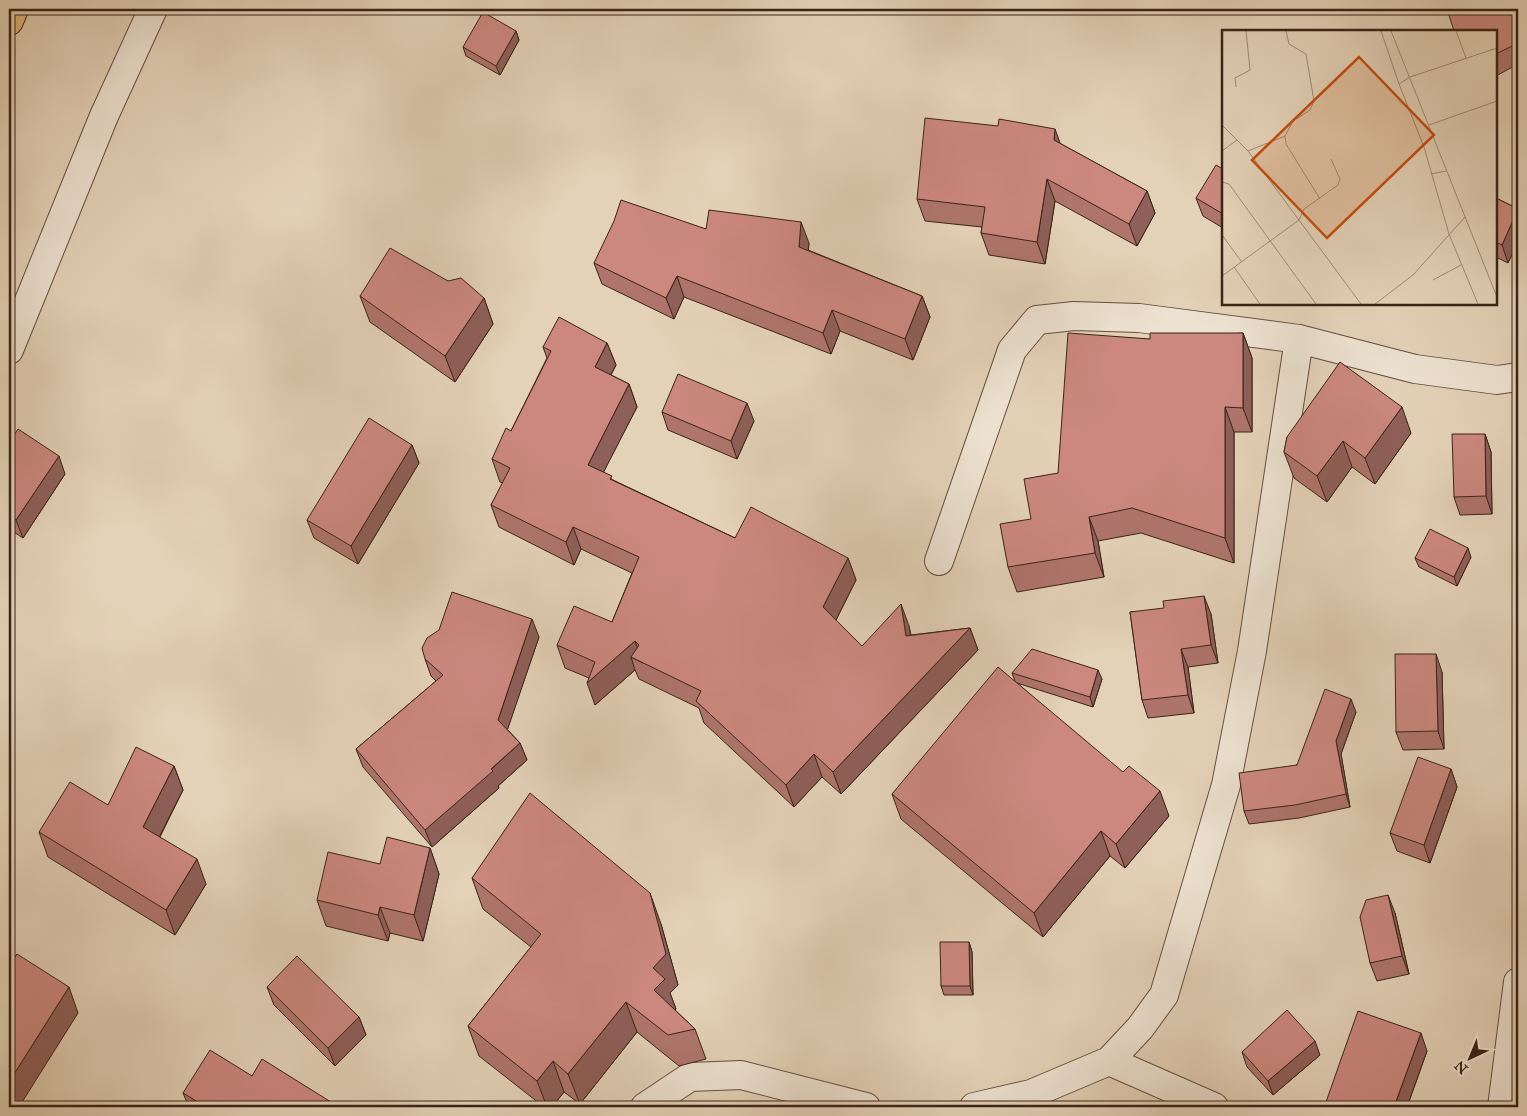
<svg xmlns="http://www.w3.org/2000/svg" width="1527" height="1116" viewBox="0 0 1527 1116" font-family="'IM FELL Great Primer',serif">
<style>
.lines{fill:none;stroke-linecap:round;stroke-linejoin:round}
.minor-casing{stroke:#644f3e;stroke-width:30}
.highway-casing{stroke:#3a2316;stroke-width:30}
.minor{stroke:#ede2d1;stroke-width:28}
.highway{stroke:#e2b97c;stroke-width:28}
.wall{fill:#af756d;stroke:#3a2316}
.shaded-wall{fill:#8f5f59;stroke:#3a2316}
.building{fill:#cc887f;stroke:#3a2316}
.inset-road{fill:none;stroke:#a08c77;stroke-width:1}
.view{fill:#c54e0e;fill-opacity:0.15;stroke:#c54e0e;stroke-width:2.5}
.inset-edge{fill:none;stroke:#3a2316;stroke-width:2.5}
</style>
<rect width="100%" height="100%" fill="#e4d2b8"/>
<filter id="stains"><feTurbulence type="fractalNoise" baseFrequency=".004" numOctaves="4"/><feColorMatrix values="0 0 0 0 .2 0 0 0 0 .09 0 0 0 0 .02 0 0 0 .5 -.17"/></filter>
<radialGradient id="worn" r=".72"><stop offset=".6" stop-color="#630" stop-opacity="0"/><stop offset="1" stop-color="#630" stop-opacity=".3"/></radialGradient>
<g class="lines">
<g class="minor-casing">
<g id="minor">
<polyline points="9,350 104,116 153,9"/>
<polyline points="939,561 1012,350 1037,320 1074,316 1139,318 1299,339 1415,369 1497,380 1518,377"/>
<polyline points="1109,1061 1214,1107"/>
<polyline points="645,1107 690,1077 741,1075 866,1107"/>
<polyline points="974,1107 1031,1094 1109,1061 1140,1028 1164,995 1226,785 1252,651 1299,339"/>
<polyline points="1502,1107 1518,982"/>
</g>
</g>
<g class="highway-casing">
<polyline id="highway" points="9,21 14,9"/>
</g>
<use href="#minor" class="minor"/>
<use href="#highway" class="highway"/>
</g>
<g class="wall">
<polygon points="392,9 405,9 400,15"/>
<polygon points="1518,9 1518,64 1496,76 1496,31"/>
<polygon points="516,31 519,40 500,75 466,56 463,47"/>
<polygon points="1061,144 1147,191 1155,213 1137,246 1055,201 1045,264 989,255 981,233 982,227 925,221 917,199"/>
<polygon points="1223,169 1223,228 1203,216 1196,198"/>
<polygon points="1496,198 1518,209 1518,241 1508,263 1496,257"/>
<polygon points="706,229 809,243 808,250 922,296 930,317 913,360 840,331 831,354 684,297 674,319 602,284 594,263"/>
<polygon points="448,281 484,298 493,324 455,382 370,322 360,296"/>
<polygon points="1243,333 1252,358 1252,432 1234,432 1234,563 1141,533 1098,541 1104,577 1017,592 1008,567 1058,473 1150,339"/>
<polygon points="607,343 616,365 611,375 629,384 637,407 603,472 613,480 735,538 848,558 856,580 836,620 862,646 909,626 911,635 970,628 978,650 841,794 822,777 794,807 704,723 699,708 639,679 635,670 595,705 589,678 565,668 557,645 612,622 632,573 581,549 574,565 499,527 491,505 503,483 500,482 492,459 511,431 547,358 543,347"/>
<polygon points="662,412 754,421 737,459 668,430"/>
<polygon points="1411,433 1375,484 1352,467 1327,502 1294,478 1284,452 1287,437"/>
<polygon points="1485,434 1491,452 1492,514 1460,515 1454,497"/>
<polygon points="9,443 65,474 23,538 9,529"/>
<polygon points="412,445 419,463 358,564 314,538 307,520"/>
<polygon points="1471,557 1457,586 1419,567 1415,558"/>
<polygon points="1130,612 1211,614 1218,663 1188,667 1194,713 1148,718 1142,700"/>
<polygon points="539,637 507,729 520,743 527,760 498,786 499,788 432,847 363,767 356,749 436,681 431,676 425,659"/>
<polygon points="1442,672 1444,749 1403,750 1396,732"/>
<polygon points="1012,673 1102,679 1093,707 1017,683 1169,816 1125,868 1110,856 1043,937 901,819 892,794 1015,681"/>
<polygon points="1356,712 1341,754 1350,807 1299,818 1249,824 1244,811"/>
<polygon points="174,766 183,790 160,837 206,884 175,935 48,857 39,832 108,805"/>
<polygon points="1451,769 1457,787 1430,863 1397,851 1390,833"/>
<polygon points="430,848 439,874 423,941 390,933 388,941 326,926 317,900 380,864"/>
<polygon points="472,878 661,924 678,985 670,993 676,1009 675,1010 695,1029 706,1059 679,1066 637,1032 580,1104 564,1092 552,1107 544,1107 479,1056 468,1026 531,947 483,909"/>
<polygon points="1395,913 1409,974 1377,981 1370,963"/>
<polygon points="969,942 972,952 973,995 944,995 941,986"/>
<polygon points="267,987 359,1017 366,1035 335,1066 274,1005"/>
<polygon points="1427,1051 1407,1107 1328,1107 1326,1102"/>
<polygon points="1242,1052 1320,1055 1273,1095 1247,1067"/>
<polygon points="252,1076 339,1107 189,1107 183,1093"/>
</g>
<g class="shaded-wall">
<polygon points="398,9 405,9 400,15"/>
<polygon points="516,31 519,40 500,75 496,66"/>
<polygon points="1055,129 1063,151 1054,140"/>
<polygon points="1047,179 1055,201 1045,264 1037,242"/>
<polygon points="1147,191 1155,213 1137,246 1129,224"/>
<polygon points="1518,209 1518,241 1508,263 1502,245"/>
<polygon points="801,222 809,243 807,268 799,247"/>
<polygon points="677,276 684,297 674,319 666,298"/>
<polygon points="922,296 930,317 913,360 905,339"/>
<polygon points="484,298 493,324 455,382 445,356"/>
<polygon points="832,310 840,331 831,354 823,333"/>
<polygon points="1243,333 1252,358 1252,432 1243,408"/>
<polygon points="607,343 616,365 603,389 595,367"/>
<polygon points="629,384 637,407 596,487 588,465"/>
<polygon points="747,403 754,421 737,459 731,441"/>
<polygon points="1225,407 1234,432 1234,563 1225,538"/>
<polygon points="1402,407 1411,433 1375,484 1365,458"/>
<polygon points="1485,434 1491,452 1492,514 1486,496"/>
<polygon points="1343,441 1352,467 1327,502 1317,476"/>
<polygon points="412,445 419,463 358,564 351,546"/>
<polygon points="59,456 65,474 23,538 16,520"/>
<polygon points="1089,517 1098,541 1104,577 1095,553"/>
<polygon points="573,527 581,549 574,565 566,542"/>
<polygon points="1468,548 1471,557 1457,586 1454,577"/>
<polygon points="848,558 856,580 831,630 823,607"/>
<polygon points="1204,596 1211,614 1218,663 1211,645"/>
<polygon points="901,604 909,626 914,658 906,636"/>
<polygon points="532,619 539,637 505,737 498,720"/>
<polygon points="970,628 978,650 841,794 833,772"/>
<polygon points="635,641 643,663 631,657 635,670 595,705 587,683"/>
<polygon points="1181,649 1188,667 1194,713 1188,695"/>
<polygon points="1436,654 1442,672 1444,749 1438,731"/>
<polygon points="1098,670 1102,679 1093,707 1090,697"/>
<polygon points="1351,699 1356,712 1341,754 1350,807 1346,794 1336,741"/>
<polygon points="520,743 527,760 498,786 499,788 432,847 425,830"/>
<polygon points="814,754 822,777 794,807 786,785"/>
<polygon points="174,766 183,790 152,851 143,827"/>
<polygon points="1451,769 1457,787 1430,863 1424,845"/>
<polygon points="1160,791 1169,816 1125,868 1116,844"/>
<polygon points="1101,831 1110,856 1043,937 1034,913"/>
<polygon points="430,848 439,874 423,941 414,915"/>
<polygon points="197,859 206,884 175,935 166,910"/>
<polygon points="650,893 661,924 678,985 670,993 676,1009 665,1020 654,990"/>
<polygon points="1388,895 1395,913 1409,974 1402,956"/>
<polygon points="380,907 390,933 388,941 378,915"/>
<polygon points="969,942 972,952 973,995 970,986"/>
<polygon points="69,987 78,1013 19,1107 9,1107 9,1082"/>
<polygon points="626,1002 637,1032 580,1104 568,1074"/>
<polygon points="359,1017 366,1035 335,1066 328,1048"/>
<polygon points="1421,1033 1427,1051 1407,1107 1394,1107"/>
<polygon points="1315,1041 1320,1055 1273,1095 1268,1081"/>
<polygon points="553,1061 564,1092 552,1107 547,1107 537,1081"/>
</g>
<g class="building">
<polygon points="1447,9 1518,9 1518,43 1496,54 1496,31 1454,31"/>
<polygon points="483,12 516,31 496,66 463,47"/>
<polygon points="925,118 998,126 999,119 1055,129 1054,140 1147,191 1129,224 1047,179 1037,242 981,233 985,207 917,199"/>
<polygon points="1216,165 1223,169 1223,214 1196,198"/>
<polygon points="1496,198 1518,209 1502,245 1496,242"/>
<polygon points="621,200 706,229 709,210 801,222 799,247 922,296 905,339 832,310 823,333 677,276 666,298 594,263 614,221"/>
<polygon points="390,248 448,281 461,278 484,298 445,356 360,296"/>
<polygon points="559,317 607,343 595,367 629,384 588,465 612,476 610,479 735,538 751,507 848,558 823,607 862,646 901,604 906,636 970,628 833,772 814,754 786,785 696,701 701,691 631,657 639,645 635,641 587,683 595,662 557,645 574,606 612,622 639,557 573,527 566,542 491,505 510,468 492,459 506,428 511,431 551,351 543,347"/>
<polygon points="1068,333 1150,339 1150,333 1243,333 1243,408 1225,407 1225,538 1132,508 1089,517 1095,553 1008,567 1000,524 1031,519 1024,479 1058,473"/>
<polygon points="1340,362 1402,407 1365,458 1343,441 1317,476 1284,452 1287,437"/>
<polygon points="678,374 747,403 731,441 662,412"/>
<polygon points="369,418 412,445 351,546 307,520"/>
<polygon points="18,429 59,456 16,520 9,515 9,443"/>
<polygon points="1452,434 1485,434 1486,496 1454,497"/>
<polygon points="1430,529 1468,548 1454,577 1415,558"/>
<polygon points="452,592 532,619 498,720 520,743 491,769 493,771 425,830 356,749 443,675 425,659 422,648 427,638 439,630"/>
<polygon points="1204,596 1211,645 1181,649 1188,695 1142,700 1130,612 1164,608 1163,601"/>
<polygon points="1032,649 1098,670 1090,697 1012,673"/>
<polygon points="1395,654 1436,654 1438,731 1396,732"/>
<polygon points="998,667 1123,772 1129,766 1160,791 1116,844 1101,831 1034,913 892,794"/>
<polygon points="1325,689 1351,699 1336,741 1346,794 1295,805 1244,811 1239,773 1297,765"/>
<polygon points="136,747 174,766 143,827 197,859 166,910 39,832 70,782 108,805"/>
<polygon points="1418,757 1451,769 1424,845 1390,833"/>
<polygon points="530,793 650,893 666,954 653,968 665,979 654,990 695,1029 668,1035 626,1002 568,1074 553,1061 537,1081 468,1026 541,934 472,878"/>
<polygon points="387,837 430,848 414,915 380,907 378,915 317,900 328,852 380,864"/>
<polygon points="1388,895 1402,956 1370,963 1360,917 1366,900"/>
<polygon points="940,942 969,942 970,986 941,986"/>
<polygon points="17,954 69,987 9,1082 9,967"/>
<polygon points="297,956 359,1017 328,1048 267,987"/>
<polygon points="1287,1010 1315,1041 1268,1081 1242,1052"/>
<polygon points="1358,1011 1421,1033 1394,1107 1342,1107 1326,1102"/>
<polygon points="210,1050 252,1076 262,1059 339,1107 206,1107 183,1093"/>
<polygon points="9,1103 16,1107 9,1107"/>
<polygon points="506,1103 511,1107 502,1107"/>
</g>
<g transform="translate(1222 30)">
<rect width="275" height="275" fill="#e4d2b8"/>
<path class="inset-road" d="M 64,1 L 67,14 L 84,24 L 92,71 L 88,80 L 71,91 L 63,106 L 64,114 L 98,169M 159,1 L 177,54 L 188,47 L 275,18M 169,1 L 275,267M 234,1 L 244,28M 177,54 L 202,117 L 227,204 L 256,274M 14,57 L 13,48 L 28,40 L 24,1M 0,95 L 26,121 L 139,274M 207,95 L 275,71M 0,121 L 15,110M 26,121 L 63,106M 209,144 L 224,141M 0,152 L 7,154 L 94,274M 0,205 L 19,231M 12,237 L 38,274M 0,246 L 77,190 L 82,179 L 116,155 L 118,149 L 109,129M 211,250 L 239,235M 153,274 L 191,245 L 243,187"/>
<path class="view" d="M 137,27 L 212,105 L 105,208 L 30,130 Z"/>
<rect width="275" height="275" class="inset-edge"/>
</g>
<rect width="1527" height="1116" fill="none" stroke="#e4d2b8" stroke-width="30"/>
<rect x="10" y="10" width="1507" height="1096" fill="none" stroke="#3a2316" stroke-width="2.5"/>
<rect x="15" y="15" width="1497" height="1086" fill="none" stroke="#3a2316"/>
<g transform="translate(1470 1058) rotate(224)" stroke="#ede2d1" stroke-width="4" paint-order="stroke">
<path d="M0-4L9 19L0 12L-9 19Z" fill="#3a2316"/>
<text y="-8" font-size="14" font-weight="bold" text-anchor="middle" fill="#3a2316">N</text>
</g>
<rect width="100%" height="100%" filter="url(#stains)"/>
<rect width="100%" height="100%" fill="url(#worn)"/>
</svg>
